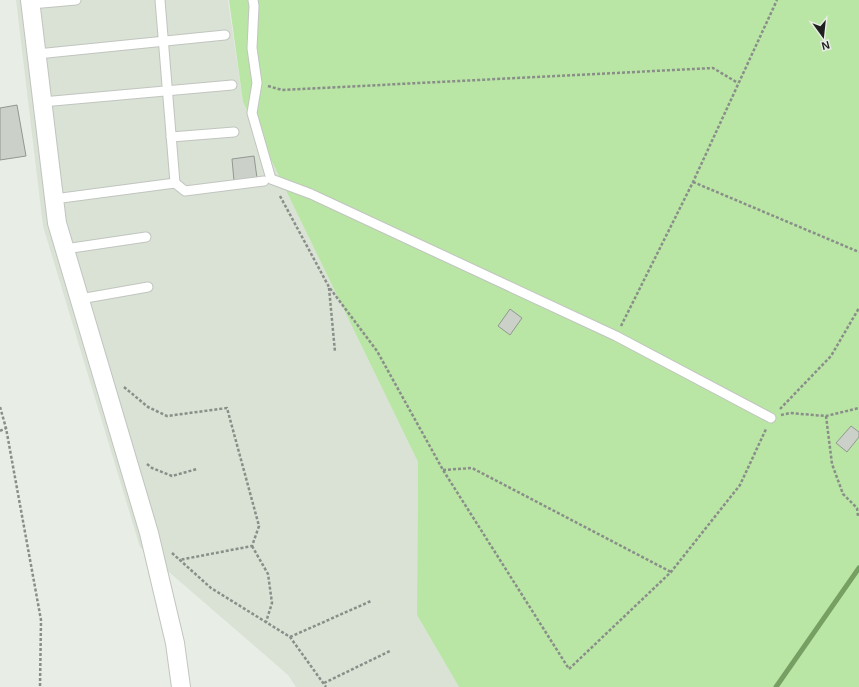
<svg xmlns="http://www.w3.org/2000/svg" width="859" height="687" viewBox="0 0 859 687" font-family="Helvetica,sans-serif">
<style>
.built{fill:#d9e2d5}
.green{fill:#b9e5a5}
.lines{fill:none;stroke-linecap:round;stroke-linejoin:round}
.stream{stroke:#76a063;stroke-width:5}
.building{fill:#cbd0c9;stroke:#929790}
.service-casing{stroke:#c1c5bf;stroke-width:11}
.minor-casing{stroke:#c1c5bf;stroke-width:20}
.path{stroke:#8a8e89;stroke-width:2.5;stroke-dasharray:3 2;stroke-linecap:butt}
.service{stroke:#fff;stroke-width:9}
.minor{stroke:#fff;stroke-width:18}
</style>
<rect width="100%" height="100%" fill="#e8ede6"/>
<polygon class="built" points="16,0 228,0 243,102 418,462 417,615 459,687 296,687 288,675 140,547 43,226"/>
<polygon class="green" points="229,0 859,0 859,687 459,687 417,615 418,462 243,102"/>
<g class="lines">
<polyline class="stream" points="776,687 859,568"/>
</g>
<g class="building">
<polygon points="17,105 26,156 0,160 0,108"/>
<polygon points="254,156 257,178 234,181 232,159"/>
<polygon points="510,309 522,318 510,335 498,326"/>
<polygon points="851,426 859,432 859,437 847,452 836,443"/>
</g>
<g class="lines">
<g class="service-casing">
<g id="service">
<polyline points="253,0 254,6 252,48 257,83 252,113 271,179 311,194 616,336 771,418"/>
<polyline points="31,4 76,0"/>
<polyline points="37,54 225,35"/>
<polyline points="42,102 232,85"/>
<polyline points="171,137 234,132"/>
<polyline points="175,183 185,191 264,181"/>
<polyline points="54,199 175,183 160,0"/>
<polyline points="65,249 146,237"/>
<polyline points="80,299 148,287"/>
</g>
</g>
<g class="minor-casing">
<polyline id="minor" points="30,0 57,223 149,533 175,643 181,687"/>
</g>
<g class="path">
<polyline points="268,86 282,90 713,68 738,83"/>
<polyline points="693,182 859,252"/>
<polyline points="280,196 329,287 377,351 443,470 569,669 671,572 740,485 766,429"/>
<polyline points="329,288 335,352"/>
<polyline points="621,326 693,182 777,0"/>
<polyline points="124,387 148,407 167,416 227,408 259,526 252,546 179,560"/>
<polyline points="0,407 6,428 41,620 40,687"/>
<polyline points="780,409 831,356 859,308"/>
<polyline points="781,415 790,413 826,416 859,408"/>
<polyline points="826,416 832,464 843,494 857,508 858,516"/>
<polyline points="0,431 6,428"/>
<polyline points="147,464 152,468 172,476 197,469"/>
<polyline points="443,470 472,468 671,572"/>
<polyline points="252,546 268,574 272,603 266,622"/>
<polyline points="172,553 211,588 290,637 326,687"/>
<polyline points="290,637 371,601"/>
<polyline points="324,683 390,651"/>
</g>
<use href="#service" class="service"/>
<use href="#minor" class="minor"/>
</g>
<g transform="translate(823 36) rotate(165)" stroke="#e8ede6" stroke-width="3" paint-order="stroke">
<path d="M0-3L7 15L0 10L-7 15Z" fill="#1e201d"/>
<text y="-6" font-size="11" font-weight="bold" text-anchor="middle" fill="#1e201d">N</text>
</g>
</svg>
